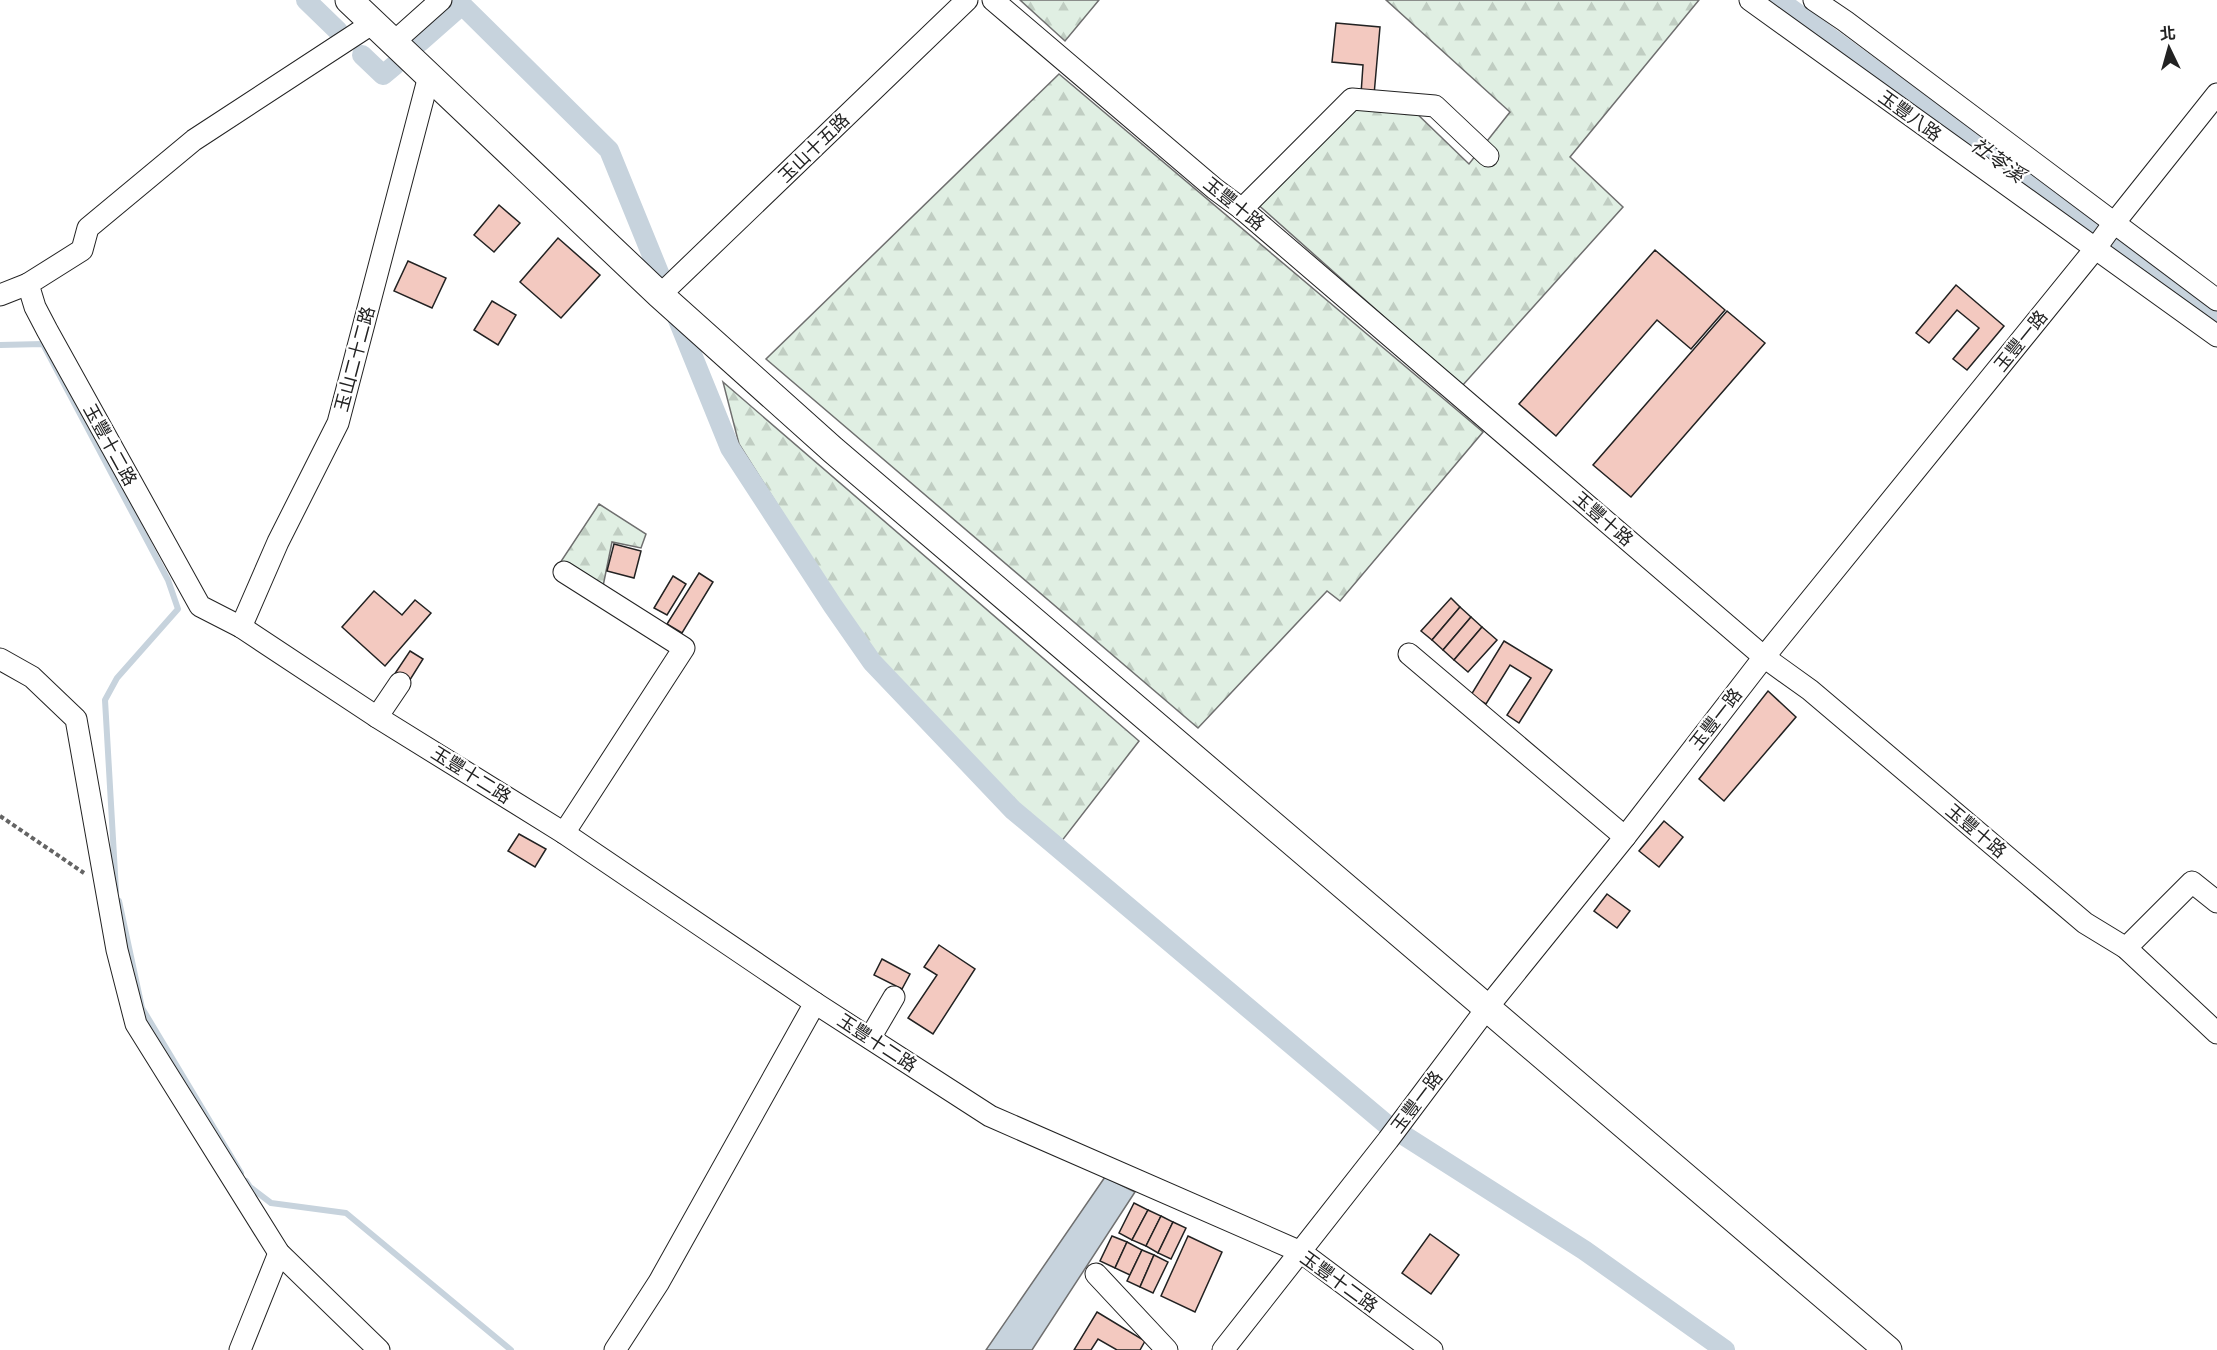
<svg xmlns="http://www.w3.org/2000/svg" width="2217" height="1350" viewBox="0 0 2217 1350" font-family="'DejaVu Sans','Noto Sans TC',sans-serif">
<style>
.forest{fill:url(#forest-firs);stroke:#6f6f6f;stroke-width:1.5}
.water{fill:#c7d3dd;stroke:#6f6f6f;stroke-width:1.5}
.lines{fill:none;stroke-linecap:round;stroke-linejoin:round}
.stream{stroke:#c7d3dd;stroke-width:6}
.canal{stroke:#c7d3dd;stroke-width:20}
.building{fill:#f3c9c0;stroke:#222;stroke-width:1.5}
.minor-casing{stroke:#222;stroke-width:23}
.major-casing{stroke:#222;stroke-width:29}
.path{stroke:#646464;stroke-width:4;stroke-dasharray:4.5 3;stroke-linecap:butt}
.minor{stroke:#fff;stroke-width:21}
.major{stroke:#fff;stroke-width:27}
.labels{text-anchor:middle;stroke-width:4.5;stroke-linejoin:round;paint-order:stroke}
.street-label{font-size:18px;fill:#222;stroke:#fff}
.water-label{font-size:20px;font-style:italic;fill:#222;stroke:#fff}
</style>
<defs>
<pattern id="forest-firs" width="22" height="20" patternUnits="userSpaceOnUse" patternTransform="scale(1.5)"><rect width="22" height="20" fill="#e0efe3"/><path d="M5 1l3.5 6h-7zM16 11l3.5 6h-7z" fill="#c0cdc2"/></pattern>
</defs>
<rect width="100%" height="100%" fill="#fff"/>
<g class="forest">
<polygon points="1020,0 1099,0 1065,41"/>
<polygon points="1386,0 1699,0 1570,157 1623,207 1462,386 1255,202 1335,105 1412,109 1469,164 1510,112"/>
<polygon points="1059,74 1483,432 1340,601 1327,591 1198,728 766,359"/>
<polygon points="723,382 1139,741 1061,842 1013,799 865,644 739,444"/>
<polygon points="599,504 646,534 641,548 612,542 600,601 554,572"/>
</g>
<polygon class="water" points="1105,1177 1135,1192 1032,1350 986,1350"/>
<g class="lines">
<g class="stream">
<polyline points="0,345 43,344 168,580 178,609 117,678 105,700 116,891"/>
<polyline points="119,901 142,1008 241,1173"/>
<polyline points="246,1181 250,1187 271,1203 346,1213 511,1350"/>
</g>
<g class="canal">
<polyline points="306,0 338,31"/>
<polyline points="1779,0 2217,321"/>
<polyline points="420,42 462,5 609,150 664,285"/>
<polyline points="362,55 383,75 395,65"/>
<polyline points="676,315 730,448 833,606 872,662 1013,810 1386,1124 1584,1250 1725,1350"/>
</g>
</g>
<g class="building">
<polygon points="1336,23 1380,27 1374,95 1361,94 1363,65 1332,62"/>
<polygon points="499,205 520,223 494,252 474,235"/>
<polygon points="558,238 600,275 561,318 520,282"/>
<polygon points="1655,250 1725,310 1691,349 1657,320 1556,436 1519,404"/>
<polygon points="408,261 446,278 432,308 394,291"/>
<polygon points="1956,285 2004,326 1967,370 1953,359 1979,328 1957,310 1929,343 1916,333"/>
<polygon points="492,301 516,315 498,345 474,330"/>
<polygon points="1727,311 1765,343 1631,497 1593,465"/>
<polygon points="614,544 641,551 634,578 607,571"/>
<polygon points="699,573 713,582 682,633 667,624"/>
<polygon points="673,576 686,584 667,615 654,608"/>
<polygon points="374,591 402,615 415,600 431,613 385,666 342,627"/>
<polygon points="1451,598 1460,607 1432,640 1421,631"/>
<polygon points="1460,607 1471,617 1443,650 1432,640"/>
<polygon points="1471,617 1482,627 1454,660 1443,650"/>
<polygon points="1482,627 1497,640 1468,672 1454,660"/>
<polygon points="1504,641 1552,670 1519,723 1507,715 1531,678 1510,665 1486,704 1471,695"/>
<polygon points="410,651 423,659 408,683 394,675"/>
<polygon points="1768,691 1796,717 1724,801 1699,779"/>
<polygon points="1664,821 1683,837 1659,867 1639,851"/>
<polygon points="519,834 546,849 535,867 508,851"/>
<polygon points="1607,894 1630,911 1617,928 1594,911"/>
<polygon points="939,945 975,969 933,1034 908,1018 937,975 924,967"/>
<polygon points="882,959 910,974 902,989 874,975"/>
<polygon points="1134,1203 1148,1210 1132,1240 1119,1233"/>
<polygon points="1148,1210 1161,1216 1146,1246 1132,1240"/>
<polygon points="1161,1216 1173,1222 1158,1253 1146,1246"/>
<polygon points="1173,1222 1186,1228 1171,1259 1158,1253"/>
<polygon points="1430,1234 1459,1255 1431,1294 1402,1273"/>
<polygon points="1112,1236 1127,1242 1115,1268 1100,1261"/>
<polygon points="1188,1236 1222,1252 1195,1312 1161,1296"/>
<polygon points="1127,1242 1142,1250 1130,1275 1115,1268"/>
<polygon points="1142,1250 1154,1255 1140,1287 1127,1281"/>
<polygon points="1154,1255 1168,1262 1153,1293 1140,1287"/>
<polygon points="1097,1312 1145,1341 1140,1350 1117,1350 1098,1339 1091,1350 1074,1350"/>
</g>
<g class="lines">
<g class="minor-casing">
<g id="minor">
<polyline points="993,0 1215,189 1242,209 1764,657 1810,690 2085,923 2126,948 2217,1033"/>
<polyline points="1750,0 2217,336"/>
<polyline points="1814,0 1845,21 2217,300"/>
<polyline points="373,23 194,140 88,228 82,250 28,284 35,307 47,330 200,606 241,627 377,717 564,833 815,1003 990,1116 1301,1252 1432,1350"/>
<polyline points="395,41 441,0"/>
<polyline points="1242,209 1352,99 1435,106 1488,156"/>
<polyline points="0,295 28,284"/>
<polyline points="660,295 967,0"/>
<polyline points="564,572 684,648 564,833"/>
<polyline points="241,627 278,542 338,423 429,76"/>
<polyline points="1409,654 1625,837"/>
<polyline points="0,659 32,677 76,719 117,950 136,1024 279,1253 379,1350"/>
<polyline points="377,717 400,683"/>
<polyline points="2126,948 2192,882 2217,902"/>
<polyline points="870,1038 894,997"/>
<polyline points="1096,1274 1167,1350"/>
<polyline points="240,1350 279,1253"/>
<polyline points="615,1350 659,1282 815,1003"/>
<polyline points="1223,1350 1388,1140 1487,1008 1625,837 1764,657 2095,249 2111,227 2217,94"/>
</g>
</g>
<g class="major-casing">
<polyline id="major" points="349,0 660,295 833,450 1888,1350"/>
</g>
<polyline class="path" points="0,816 84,873"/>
<use href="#minor" class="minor"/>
<use href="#major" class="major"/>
</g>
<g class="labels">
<g class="street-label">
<text transform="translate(1910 116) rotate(36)" y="6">玉豐八路</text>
<text transform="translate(814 148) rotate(-44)" y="6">玉山十五路</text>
<text transform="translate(1234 204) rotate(39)" y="6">玉豐十路</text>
<text transform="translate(2021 341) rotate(-51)" y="6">玉豐一路</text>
<text transform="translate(355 359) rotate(-75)" y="6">玉山二十二路</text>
<text transform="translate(110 445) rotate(61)" y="6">玉豐十二路</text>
<text transform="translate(1603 519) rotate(41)" y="6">玉豐十路</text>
<text transform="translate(1716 719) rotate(-52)" y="6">玉豐一路</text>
<text transform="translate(471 775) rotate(32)" y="6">玉豐十二路</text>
<text transform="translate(1976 831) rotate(40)" y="6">玉豐十路</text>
<text transform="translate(877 1043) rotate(33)" y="6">玉豐十二路</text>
<text transform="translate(1417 1102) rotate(-53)" y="6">玉豐一路</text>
<text transform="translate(1339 1282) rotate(36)" y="6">玉豐十二路</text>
</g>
<g class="water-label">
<text transform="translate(1998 160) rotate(36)" y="7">社苓溪</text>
</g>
</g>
<g transform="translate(2169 48) rotate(355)" stroke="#ffffff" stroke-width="4.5" paint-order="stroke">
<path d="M0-4.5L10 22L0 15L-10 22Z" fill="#222222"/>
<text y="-9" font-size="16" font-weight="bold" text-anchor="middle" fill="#222222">北</text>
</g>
</svg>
